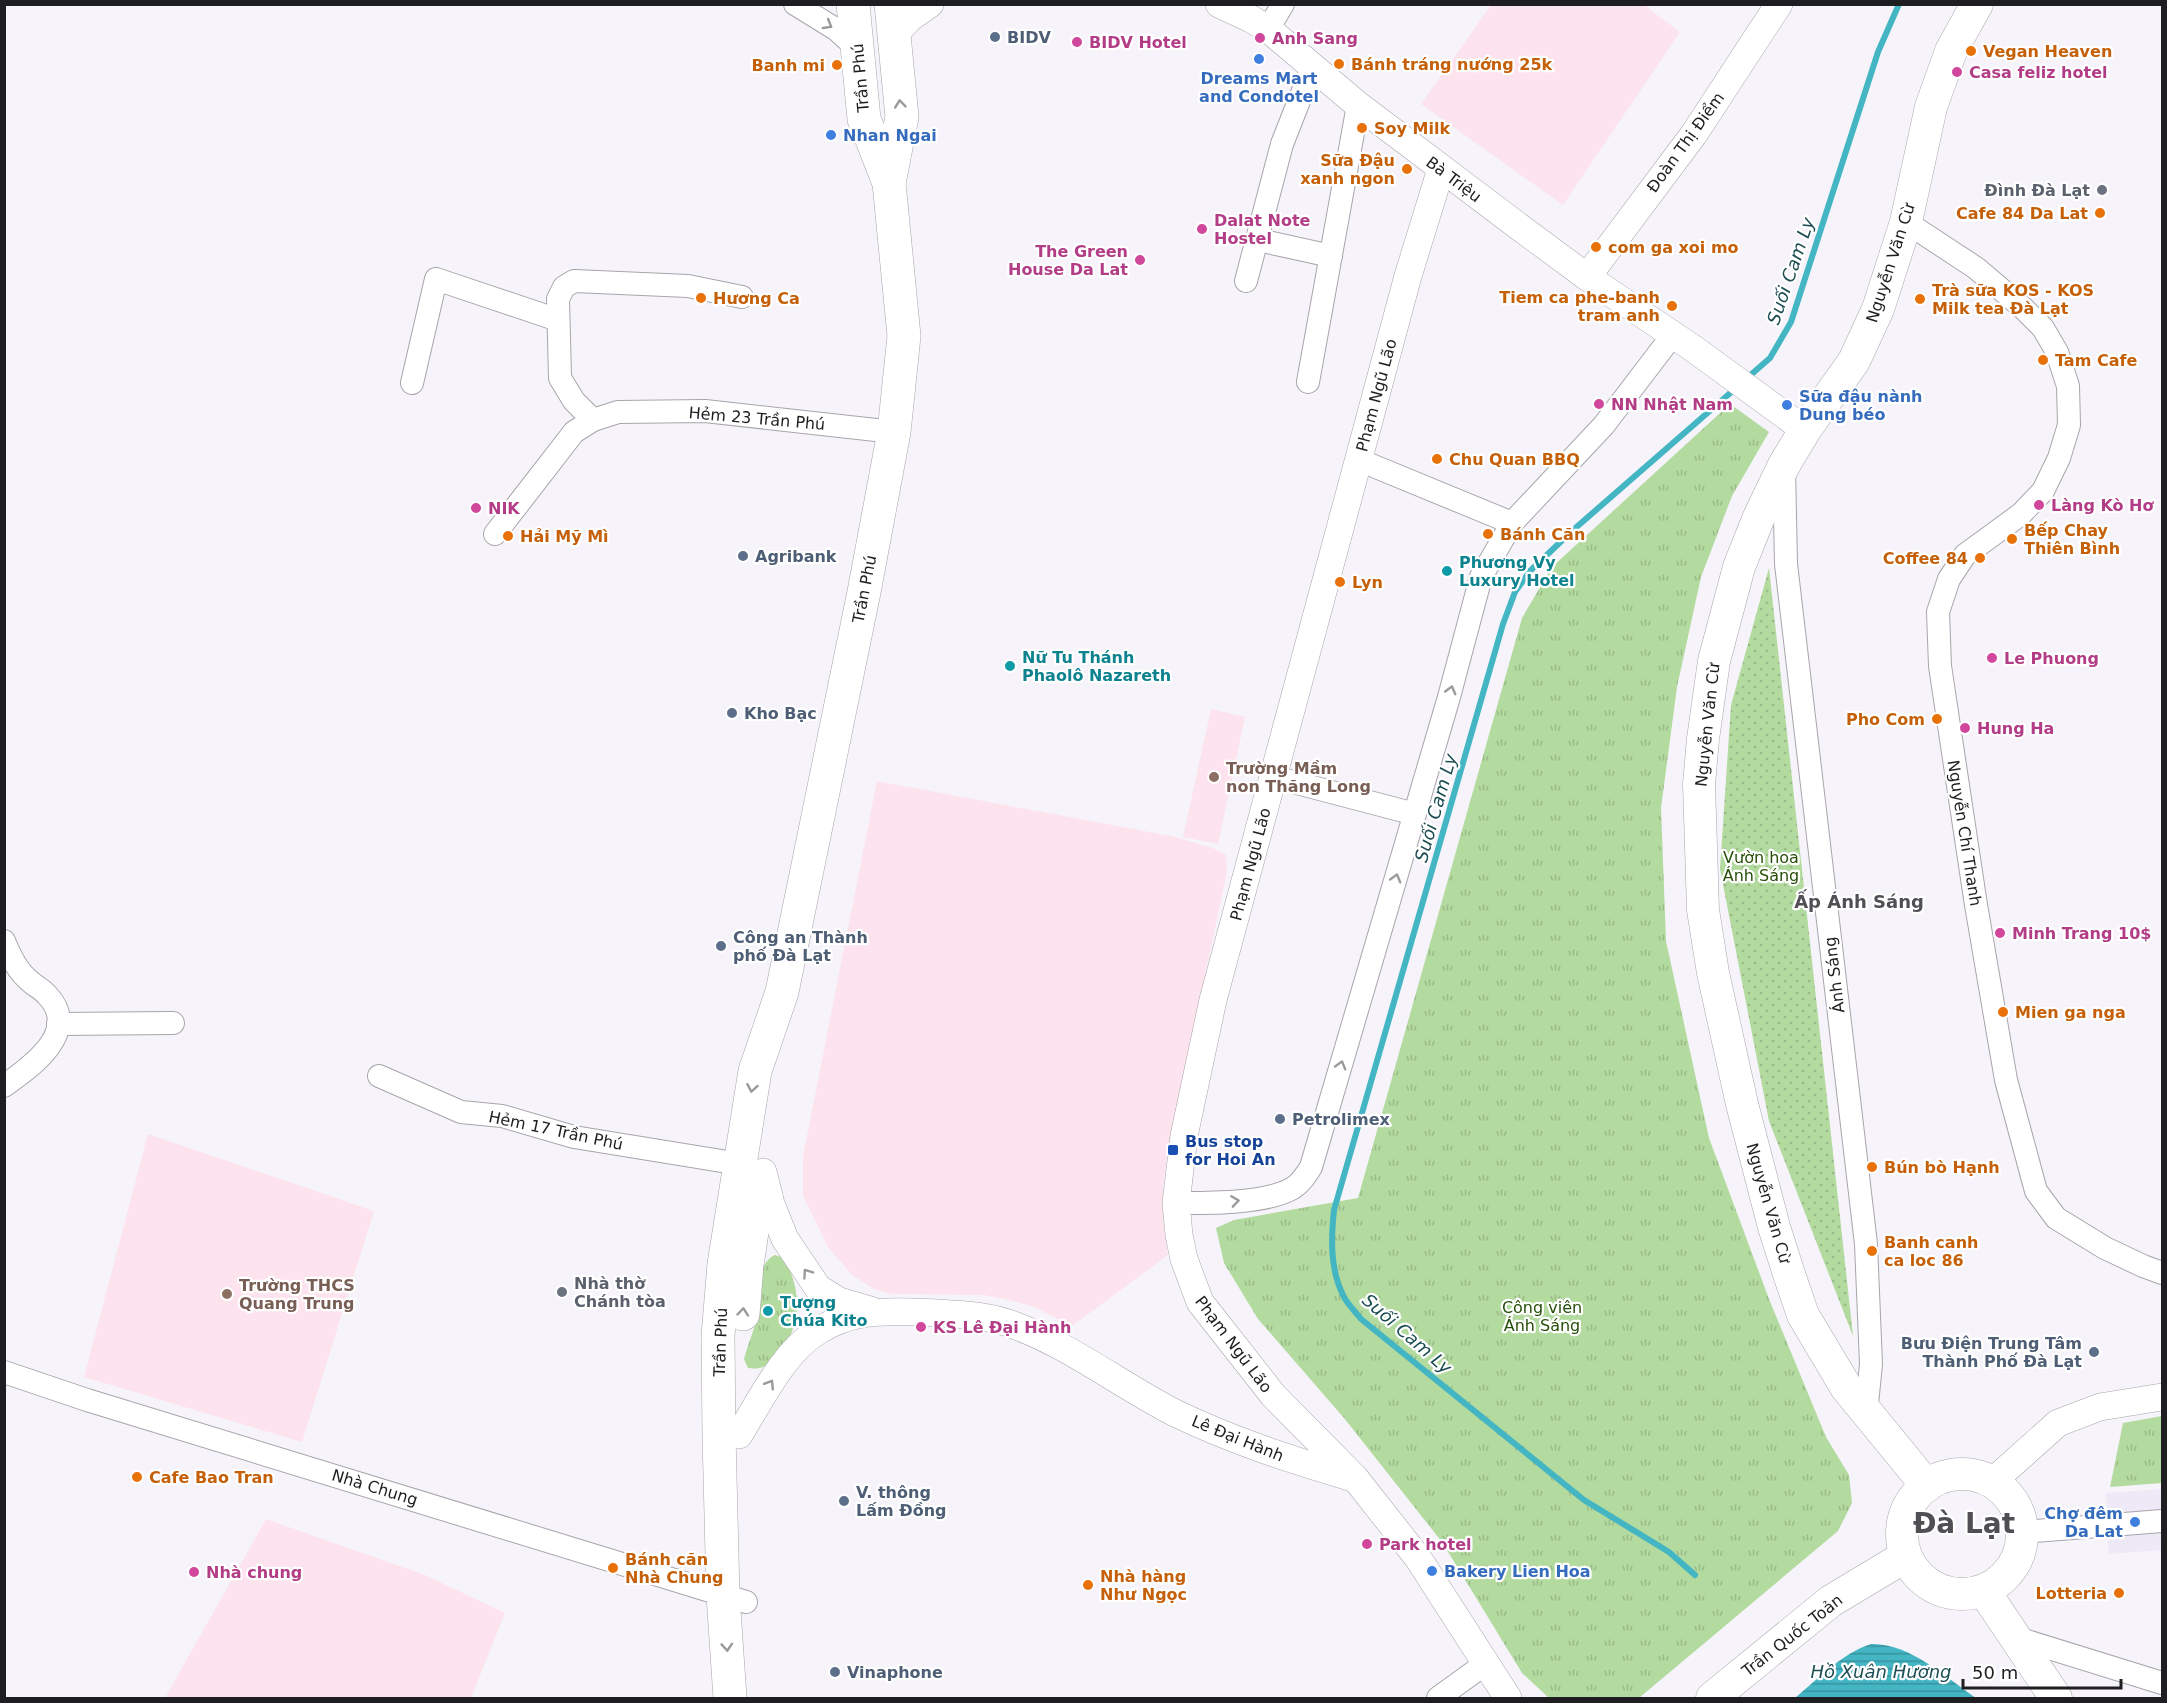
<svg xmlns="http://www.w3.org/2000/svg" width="2167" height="1703" viewBox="0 0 2167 1703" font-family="'DejaVu Sans',sans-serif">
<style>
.built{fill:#eee9f7}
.education{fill:#fce3ed}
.grass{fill:url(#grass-dots)}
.park{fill:url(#park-tufts)}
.water{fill:url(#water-rules)}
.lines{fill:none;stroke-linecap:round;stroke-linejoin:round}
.stream{stroke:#43b5c3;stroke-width:6}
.minor-casing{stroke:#a7a5ab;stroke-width:24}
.tertiary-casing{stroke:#a7a5ab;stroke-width:28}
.secondary-casing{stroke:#a7a5ab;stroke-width:33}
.primary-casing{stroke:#a7a5ab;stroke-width:34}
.minor{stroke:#fff;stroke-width:22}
.tertiary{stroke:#fff;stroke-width:27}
.secondary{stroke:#fff;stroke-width:32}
.primary{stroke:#fff;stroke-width:33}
.oneway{stroke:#9a999b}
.service-dot{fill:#5c6f8a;stroke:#fff;stroke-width:2}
.hotel-dot{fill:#d1479c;stroke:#fff;stroke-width:2}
.food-dot{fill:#e8710a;stroke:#fff;stroke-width:2}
.shop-dot{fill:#3f7fe0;stroke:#fff;stroke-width:2}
.worship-dot{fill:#6b7280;stroke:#fff;stroke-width:2}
.culture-dot{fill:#0f9aa8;stroke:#fff;stroke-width:2}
.education-dot{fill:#8d6e63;stroke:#fff;stroke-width:2}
.transit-dot{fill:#1a4fb4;stroke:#fff;stroke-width:2}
.labels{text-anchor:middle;stroke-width:4.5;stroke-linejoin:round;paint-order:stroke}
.service-label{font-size:16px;font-weight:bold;fill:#4e5e75;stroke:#fff;text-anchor:start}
.hotel-label{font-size:16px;font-weight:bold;fill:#b23c85;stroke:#fff;text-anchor:start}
.food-label{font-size:16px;font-weight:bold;fill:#c56008;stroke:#fff;text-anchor:start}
.street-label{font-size:16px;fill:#1e1d20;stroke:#fff}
.shop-label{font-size:16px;font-weight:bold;fill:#366cbe;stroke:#fff;text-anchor:start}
.worship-label{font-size:16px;font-weight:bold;fill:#5b616d;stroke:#fff;text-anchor:end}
.culture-label{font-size:16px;font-weight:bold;fill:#0d838f;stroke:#fff;text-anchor:start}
.education-label{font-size:16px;font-weight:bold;fill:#785e54;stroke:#fff;text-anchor:start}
.park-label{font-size:16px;fill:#274f08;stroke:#fff}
.transit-label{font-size:16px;font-weight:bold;fill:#164399;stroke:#fff;text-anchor:start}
.water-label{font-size:18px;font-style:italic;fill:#1c4d53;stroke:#fff}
.neighbourhood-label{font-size:18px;font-weight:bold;fill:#514f54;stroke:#fff}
.town-label{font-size:28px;font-weight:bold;fill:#514f54;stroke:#fff}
</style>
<defs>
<pattern id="grass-dots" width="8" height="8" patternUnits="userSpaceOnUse" patternTransform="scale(1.5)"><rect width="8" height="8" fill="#b3da9f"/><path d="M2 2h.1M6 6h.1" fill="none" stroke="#9abb89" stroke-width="1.8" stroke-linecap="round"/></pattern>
<pattern id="park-tufts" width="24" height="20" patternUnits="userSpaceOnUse" patternTransform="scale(1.5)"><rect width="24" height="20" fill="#b3da9f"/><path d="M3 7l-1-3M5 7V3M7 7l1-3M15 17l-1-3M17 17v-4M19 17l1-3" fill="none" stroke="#9abb89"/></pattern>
<pattern id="water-rules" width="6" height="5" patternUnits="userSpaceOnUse" patternTransform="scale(1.5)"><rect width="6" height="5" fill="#43b5c3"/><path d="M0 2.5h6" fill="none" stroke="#37939e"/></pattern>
</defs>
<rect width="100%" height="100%" fill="#f6f4fa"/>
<polygon class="built" points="2162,1489 2162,1550 2109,1554 2106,1493"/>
<g class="education">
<polygon points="1491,5 1644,5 1680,32 1563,205 1421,104"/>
<polygon points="1211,709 1245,717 1218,844 1183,837"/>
<polygon points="877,781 1176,837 1215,849 1226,855 1227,872 1169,1144 1163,1186 1164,1227 1168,1255 1072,1326 1032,1306 1004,1299 984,1295 893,1294 874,1289 852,1275 828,1247 803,1196 803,1156"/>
<polygon points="148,1134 374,1211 302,1442 84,1377"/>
<polygon points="266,1519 425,1575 505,1613 471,1698 165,1698"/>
</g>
<polygon class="grass" points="1769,568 1853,1336 1769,1121 1720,869 1731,705"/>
<g class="park">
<polygon points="1730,404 1769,432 1732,496 1701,577 1677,687 1661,808 1666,941 1709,1138 1769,1299 1826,1437 1849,1475 1852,1503 1838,1531 1639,1698 1549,1698 1522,1673 1442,1542 1344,1418 1258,1319 1224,1263 1216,1228 1234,1220 1358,1198 1522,618 1552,567"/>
<path d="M 775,1255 L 784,1258 C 797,1281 802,1309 791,1334 C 789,1341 783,1347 778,1353 C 769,1365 763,1370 748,1368 L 744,1359 C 748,1344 755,1328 758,1313 C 761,1295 755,1264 775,1255 Z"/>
<polygon points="2162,1416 2162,1483 2110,1487 2123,1423"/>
</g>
<path class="water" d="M 1871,1644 C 1910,1643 1945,1677 1976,1698 L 1795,1698 C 1819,1678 1841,1654 1871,1644 Z"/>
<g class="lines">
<g class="stream">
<polyline points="1746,379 1770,358 1791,322 1878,52 1899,4"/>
<path d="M 1695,1575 L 1669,1552 L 1584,1500 L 1361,1319 C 1355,1311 1347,1304 1343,1295 C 1330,1269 1331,1238 1334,1210 L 1503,624 L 1515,592 L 1530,571 L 1572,531 L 1736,388"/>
</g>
<g class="minor-casing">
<g id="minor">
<polyline points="795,4 837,30 858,49"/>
<polyline points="1268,29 1283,4"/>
<polyline points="1906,222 1976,268 2023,308 2043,328 2057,352 2068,386 2069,425 2059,458 2043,491 2021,514 1965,555 1949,579 1938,612 1940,666 1976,905 2006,1080 2036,1191 2056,1218 2105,1248 2143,1266 2162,1273"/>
<polyline points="1258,240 1331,256"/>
<polyline points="1246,281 1282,144 1312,68"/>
<polyline points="1308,382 1358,105"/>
<polyline points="412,383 436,279 558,320"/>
<polyline points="593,420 574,401 560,378 558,299 564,287 574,281 688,286 742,297"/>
<polyline points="1359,460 1512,523"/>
<polyline points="1784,469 1786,564 1866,1244 1871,1364 1866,1414"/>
<polyline points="495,534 574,432 593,420 618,412 705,411 894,432"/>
<polyline points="1274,777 1415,814"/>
<path d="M 4,941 C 11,958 18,972 32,983 C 37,987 43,990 47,995 C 82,1031 31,1067 4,1086"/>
<polyline points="58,1024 173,1023"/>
<polyline points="379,1076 461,1112 502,1116 574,1137 740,1164"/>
<path d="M 1176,1203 C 1207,1203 1266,1204 1293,1188 C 1301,1183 1306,1175 1311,1167 L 1449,697 L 1481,577 L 1512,523 L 1604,425 L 1672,336"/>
<polyline points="4,1372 87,1400 746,1602"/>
<polyline points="2022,1532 2162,1521"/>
<polyline points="2017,1638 2162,1683"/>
<polyline points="1438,1698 1485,1664"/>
</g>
</g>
<g class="tertiary-casing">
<g id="tertiary">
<polyline points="1219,4 1251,19 1268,29 1358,105 1518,226 1587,277 1694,349 1805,430"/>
<polyline points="893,36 910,18 930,4"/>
<polyline points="1441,169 1408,276 1213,1000 1184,1136 1176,1203 1179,1235 1184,1259 1200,1302 1273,1395 1355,1478 1418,1558 1508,1698"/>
<polyline points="1587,277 1694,134 1779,4"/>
<polyline points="763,1172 771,1204 785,1239 818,1288 839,1301 870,1310"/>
<path d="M 719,1435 L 739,1435 C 760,1401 784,1351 818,1331 C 850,1311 877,1311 914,1312 C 941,1313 982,1314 1008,1323 C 1067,1343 1120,1385 1175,1413 C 1233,1441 1292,1460 1353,1478"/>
<polyline points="1992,1482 2058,1423 2100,1407 2162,1397"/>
</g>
</g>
<g class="secondary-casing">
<g id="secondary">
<circle cx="1962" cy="1534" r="60"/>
<polyline points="1927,1486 1846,1387 1803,1315 1789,1274 1774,1227 1742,1104 1713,973 1703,910 1699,784 1703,739 1714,661 1739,567 1759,517 1784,465 1805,430 1854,361 1878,309 1906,222 1931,107 1951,51 1977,4"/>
<polyline points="1984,1591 2056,1698"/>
<polyline points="1712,1698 1831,1601 1906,1556"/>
</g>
</g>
<g class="primary-casing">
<g id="primary">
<polyline points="889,183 902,117 891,4"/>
<polyline points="743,1314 747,1265 760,1178"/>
<polyline points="730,1698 723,1595 719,1435 718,1336 724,1264 755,1071 782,992 864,592 894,432 904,336 889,183 864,119 853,4"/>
</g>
</g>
<use href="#minor" class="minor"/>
<use href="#tertiary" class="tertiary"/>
<use href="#secondary" class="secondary"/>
<use href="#primary" class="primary"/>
</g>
<defs><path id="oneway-chevron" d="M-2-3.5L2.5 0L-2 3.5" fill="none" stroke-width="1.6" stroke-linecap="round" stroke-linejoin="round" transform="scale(1.5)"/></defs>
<g class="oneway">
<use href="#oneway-chevron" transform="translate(828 25) rotate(31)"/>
<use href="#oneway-chevron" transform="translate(900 104) rotate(-96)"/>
<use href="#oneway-chevron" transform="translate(1451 690) rotate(-75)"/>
<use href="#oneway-chevron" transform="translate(1396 878) rotate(-74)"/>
<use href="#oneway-chevron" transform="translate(1341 1065) rotate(-74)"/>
<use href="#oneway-chevron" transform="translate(752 1088) rotate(100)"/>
<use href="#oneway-chevron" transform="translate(1235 1201) rotate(-8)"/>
<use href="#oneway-chevron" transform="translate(807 1273) rotate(-125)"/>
<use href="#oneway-chevron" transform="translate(743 1312) rotate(-85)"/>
<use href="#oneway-chevron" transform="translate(770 1384) rotate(-58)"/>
<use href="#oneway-chevron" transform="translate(727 1647) rotate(86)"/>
</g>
<g class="service-dot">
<circle cx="995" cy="37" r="6"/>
<circle cx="743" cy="556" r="6"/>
<circle cx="732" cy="713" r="6"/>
<circle cx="721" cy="946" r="6"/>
<circle cx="1280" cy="1119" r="6"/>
<circle cx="2094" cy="1352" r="6"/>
<circle cx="844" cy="1501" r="6"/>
<circle cx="835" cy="1672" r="6"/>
</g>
<g class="hotel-dot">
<circle cx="1260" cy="38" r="6"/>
<circle cx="1077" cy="42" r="6"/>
<circle cx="1957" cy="72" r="6"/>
<circle cx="1202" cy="229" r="6"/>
<circle cx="1140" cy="260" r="6"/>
<circle cx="1599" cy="404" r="6"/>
<circle cx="2039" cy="505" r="6"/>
<circle cx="476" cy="508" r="6"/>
<circle cx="1992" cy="658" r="6"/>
<circle cx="1965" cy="728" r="6"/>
<circle cx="2000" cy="933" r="6"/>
<circle cx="921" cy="1327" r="6"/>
<circle cx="1367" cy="1544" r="6"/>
<circle cx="194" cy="1572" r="6"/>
</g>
<g class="food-dot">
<circle cx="1971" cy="51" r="6"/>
<circle cx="1339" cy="64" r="6"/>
<circle cx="837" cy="65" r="6"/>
<circle cx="1362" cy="128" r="6"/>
<circle cx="1407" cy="169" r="6"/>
<circle cx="2100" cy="213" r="6"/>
<circle cx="1596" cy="247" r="6"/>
<circle cx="701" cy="298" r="6"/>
<circle cx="1920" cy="299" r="6"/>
<circle cx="1672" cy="306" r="6"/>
<circle cx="2043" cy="360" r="6"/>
<circle cx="1437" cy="459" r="6"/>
<circle cx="1488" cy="534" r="6"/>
<circle cx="508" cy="536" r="6"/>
<circle cx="2012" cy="539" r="6"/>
<circle cx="1980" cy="558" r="6"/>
<circle cx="1340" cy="582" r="6"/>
<circle cx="1937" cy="719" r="6"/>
<circle cx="2003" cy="1012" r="6"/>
<circle cx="1872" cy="1167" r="6"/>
<circle cx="1872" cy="1251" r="6"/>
<circle cx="137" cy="1477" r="6"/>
<circle cx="613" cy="1568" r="6"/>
<circle cx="1088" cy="1585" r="6"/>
<circle cx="2119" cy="1593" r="6"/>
</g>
<g class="shop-dot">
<circle cx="1259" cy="59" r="6"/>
<circle cx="831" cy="135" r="6"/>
<circle cx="1787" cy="405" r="6"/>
<circle cx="2135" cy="1522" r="6"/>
<circle cx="1432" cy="1571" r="6"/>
</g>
<g class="worship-dot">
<circle cx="2102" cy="190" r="6"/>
<circle cx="562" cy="1292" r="6"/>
</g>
<g class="culture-dot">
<circle cx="1447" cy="571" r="6"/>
<circle cx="1010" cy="666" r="6"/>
<circle cx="768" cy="1311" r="6"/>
</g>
<g class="education-dot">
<circle cx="1214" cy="777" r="6"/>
<circle cx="227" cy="1294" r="6"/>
</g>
<rect class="transit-dot" x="1167" y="1144" width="12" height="12" rx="3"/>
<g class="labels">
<g class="service-label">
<text x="1007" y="43">BIDV</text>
<text x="755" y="562">Agribank</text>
<text x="744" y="719">Kho Bạc</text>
<text x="733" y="943">Công an Thành<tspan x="733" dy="18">phố Đà Lạt</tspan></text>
<text x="1292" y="1125">Petrolimex</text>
<text x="2082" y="1349" text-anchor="end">Bưu Điện Trung Tâm<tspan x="2082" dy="18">Thành Phố Đà Lạt</tspan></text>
<text x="856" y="1498">V. thông<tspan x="856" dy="18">Lấm Đồng</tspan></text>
<text x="847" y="1678">Vinaphone</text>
</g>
<g class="hotel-label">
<text x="1272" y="44">Anh Sang</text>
<text x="1089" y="48">BIDV Hotel</text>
<text x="1969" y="78">Casa feliz hotel</text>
<text x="1214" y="226">Dalat Note<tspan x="1214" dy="18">Hostel</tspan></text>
<text x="1128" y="257" text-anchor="end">The Green<tspan x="1128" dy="18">House Da Lat</tspan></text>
<text x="1611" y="410">NN Nhật Nam</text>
<text x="2051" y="511">Làng Kò Hơ</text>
<text x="488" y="514">NIK</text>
<text x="2004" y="664">Le Phuong</text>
<text x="1977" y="734">Hung Ha</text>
<text x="2012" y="939">Minh Trang 10$</text>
<text x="933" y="1333">KS Lê Đại Hành</text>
<text x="1379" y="1550">Park hotel</text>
<text x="206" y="1578">Nhà chung</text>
</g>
<g class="food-label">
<text x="1983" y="57">Vegan Heaven</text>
<text x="1351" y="70">Bánh tráng nướng 25k</text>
<text x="825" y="71" text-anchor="end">Banh mi</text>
<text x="1374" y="134">Soy Milk</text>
<text x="1395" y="166" text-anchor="end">Sữa Đậu<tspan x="1395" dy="18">xanh ngon</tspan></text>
<text x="2088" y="219" text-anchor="end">Cafe 84 Da Lat</text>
<text x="1608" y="253">com ga xoi mo</text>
<text x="1932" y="296">Trà sữa KOS - KOS<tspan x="1932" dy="18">Milk tea Đà Lạt</tspan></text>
<text x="1660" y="303" text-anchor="end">Tiem ca phe-banh<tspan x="1660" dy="18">tram anh</tspan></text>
<text x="713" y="304">Hương Ca</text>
<text x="2055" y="366">Tam Cafe</text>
<text x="1449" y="465">Chu Quan BBQ</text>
<text x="2024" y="536">Bếp Chay<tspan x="2024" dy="18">Thiên Bình</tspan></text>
<text x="1500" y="540">Bánh Căn</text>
<text x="520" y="542">Hải Mỹ Mì</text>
<text x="1968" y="564" text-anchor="end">Coffee 84</text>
<text x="1352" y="588">Lyn</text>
<text x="1925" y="725" text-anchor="end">Pho Com</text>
<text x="2015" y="1018">Mien ga nga</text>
<text x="1884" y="1173">Bún bò Hạnh</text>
<text x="1884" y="1248">Banh canh<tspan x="1884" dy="18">ca loc 86</tspan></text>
<text x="149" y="1483">Cafe Bao Tran</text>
<text x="625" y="1565">Bánh căn<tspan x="625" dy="18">Nhà Chung</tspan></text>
<text x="1100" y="1582">Nhà hàng<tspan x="1100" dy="18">Như Ngọc</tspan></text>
<text x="2107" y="1599" text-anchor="end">Lotteria</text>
</g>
<g class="street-label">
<text transform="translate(860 78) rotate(-95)" y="6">Trần Phú</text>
<text transform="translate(1685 142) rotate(-54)" y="6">Đoàn Thị Điểm</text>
<text transform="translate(1454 179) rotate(37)" y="6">Bà Triệu</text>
<text transform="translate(1890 263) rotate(-72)" y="6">Nguyễn Văn Cừ</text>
<text transform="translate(1376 395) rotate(-75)" y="6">Phạm Ngũ Lão</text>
<text transform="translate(757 418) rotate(5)" y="6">Hẻm 23 Trần Phú</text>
<text transform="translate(864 589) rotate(-79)" y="6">Trần Phú</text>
<text transform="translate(1707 725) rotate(-84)" y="6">Nguyễn Văn Cừ</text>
<text transform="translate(1965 833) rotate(81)" y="6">Nguyễn Chí Thanh</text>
<text transform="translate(1250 864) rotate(-75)" y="6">Phạm Ngũ Lão</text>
<text transform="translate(1834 975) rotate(-97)" y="6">Ánh Sáng</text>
<text transform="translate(556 1130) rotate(12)" y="6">Hẻm 17 Trần Phú</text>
<text transform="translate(1769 1203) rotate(74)" y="6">Nguyễn Văn Cừ</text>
<text transform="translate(720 1342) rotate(-88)" y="6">Trần Phú</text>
<text transform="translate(1234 1344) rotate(53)" y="6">Phạm Ngũ Lão</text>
<text transform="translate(1238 1438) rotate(22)" y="6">Lê Đại Hành</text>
<text transform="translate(375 1487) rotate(17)" y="6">Nhà Chung</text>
<text transform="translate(1792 1635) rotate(-38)" y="6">Trần Quốc Toản</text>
</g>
<g class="shop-label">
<text x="1259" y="84" text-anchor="middle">Dreams Mart<tspan x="1259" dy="18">and Condotel</tspan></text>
<text x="843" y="141">Nhan Ngai</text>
<text x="1799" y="402">Sữa đậu nành<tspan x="1799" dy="18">Dung béo</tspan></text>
<text x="2123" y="1519" text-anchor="end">Chợ đêm<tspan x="2123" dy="18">Da Lat</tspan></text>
<text x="1444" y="1577">Bakery Lien Hoa</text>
</g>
<g class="worship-label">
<text x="2090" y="196">Đình Đà Lạt</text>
<text x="574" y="1289" text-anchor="start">Nhà thờ<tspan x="574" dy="18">Chánh tòa</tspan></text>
</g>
<g class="culture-label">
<text x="1459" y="568">Phương Vy<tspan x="1459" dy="18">Luxury Hotel</tspan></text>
<text x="1022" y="663">Nữ Tu Thánh<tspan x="1022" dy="18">Phaolô Nazareth</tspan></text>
<text x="780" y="1308">Tượng<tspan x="780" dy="18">Chúa Kito</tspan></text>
</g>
<g class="education-label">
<text x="1226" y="774">Trường Mầm<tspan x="1226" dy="18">non Thăng Long</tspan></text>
<text x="239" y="1291">Trường THCS<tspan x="239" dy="18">Quang Trung</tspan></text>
</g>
<g class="park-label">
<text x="1761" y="863">Vườn hoa<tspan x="1761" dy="18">Ánh Sáng</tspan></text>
<text x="1542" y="1313">Công viên<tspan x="1542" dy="18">Ánh Sáng</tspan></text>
</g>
<g class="transit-label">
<text x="1185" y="1147">Bus stop<tspan x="1185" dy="18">for Hoi An</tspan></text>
</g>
<g class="water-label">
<text transform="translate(1791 271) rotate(-71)" y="6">Suối Cam Ly</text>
<text transform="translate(1436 808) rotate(-74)" y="6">Suối Cam Ly</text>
<text transform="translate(1407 1334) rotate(41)" y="6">Suối Cam Ly</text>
<text x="1881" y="1678">Hồ Xuân Hương</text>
</g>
<g class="neighbourhood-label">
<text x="1859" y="908">Ấp Ánh Sáng</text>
</g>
<g class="town-label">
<text x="1964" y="1533">Đà Lạt</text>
</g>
</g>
<rect width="2167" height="1703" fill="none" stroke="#1e1d20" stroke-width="12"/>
<path d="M1963 1679v9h158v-9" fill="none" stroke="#1e1d20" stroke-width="3"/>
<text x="1972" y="1679" font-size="18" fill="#1e1d20" stroke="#ffffff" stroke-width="4.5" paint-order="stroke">50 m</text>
</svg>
